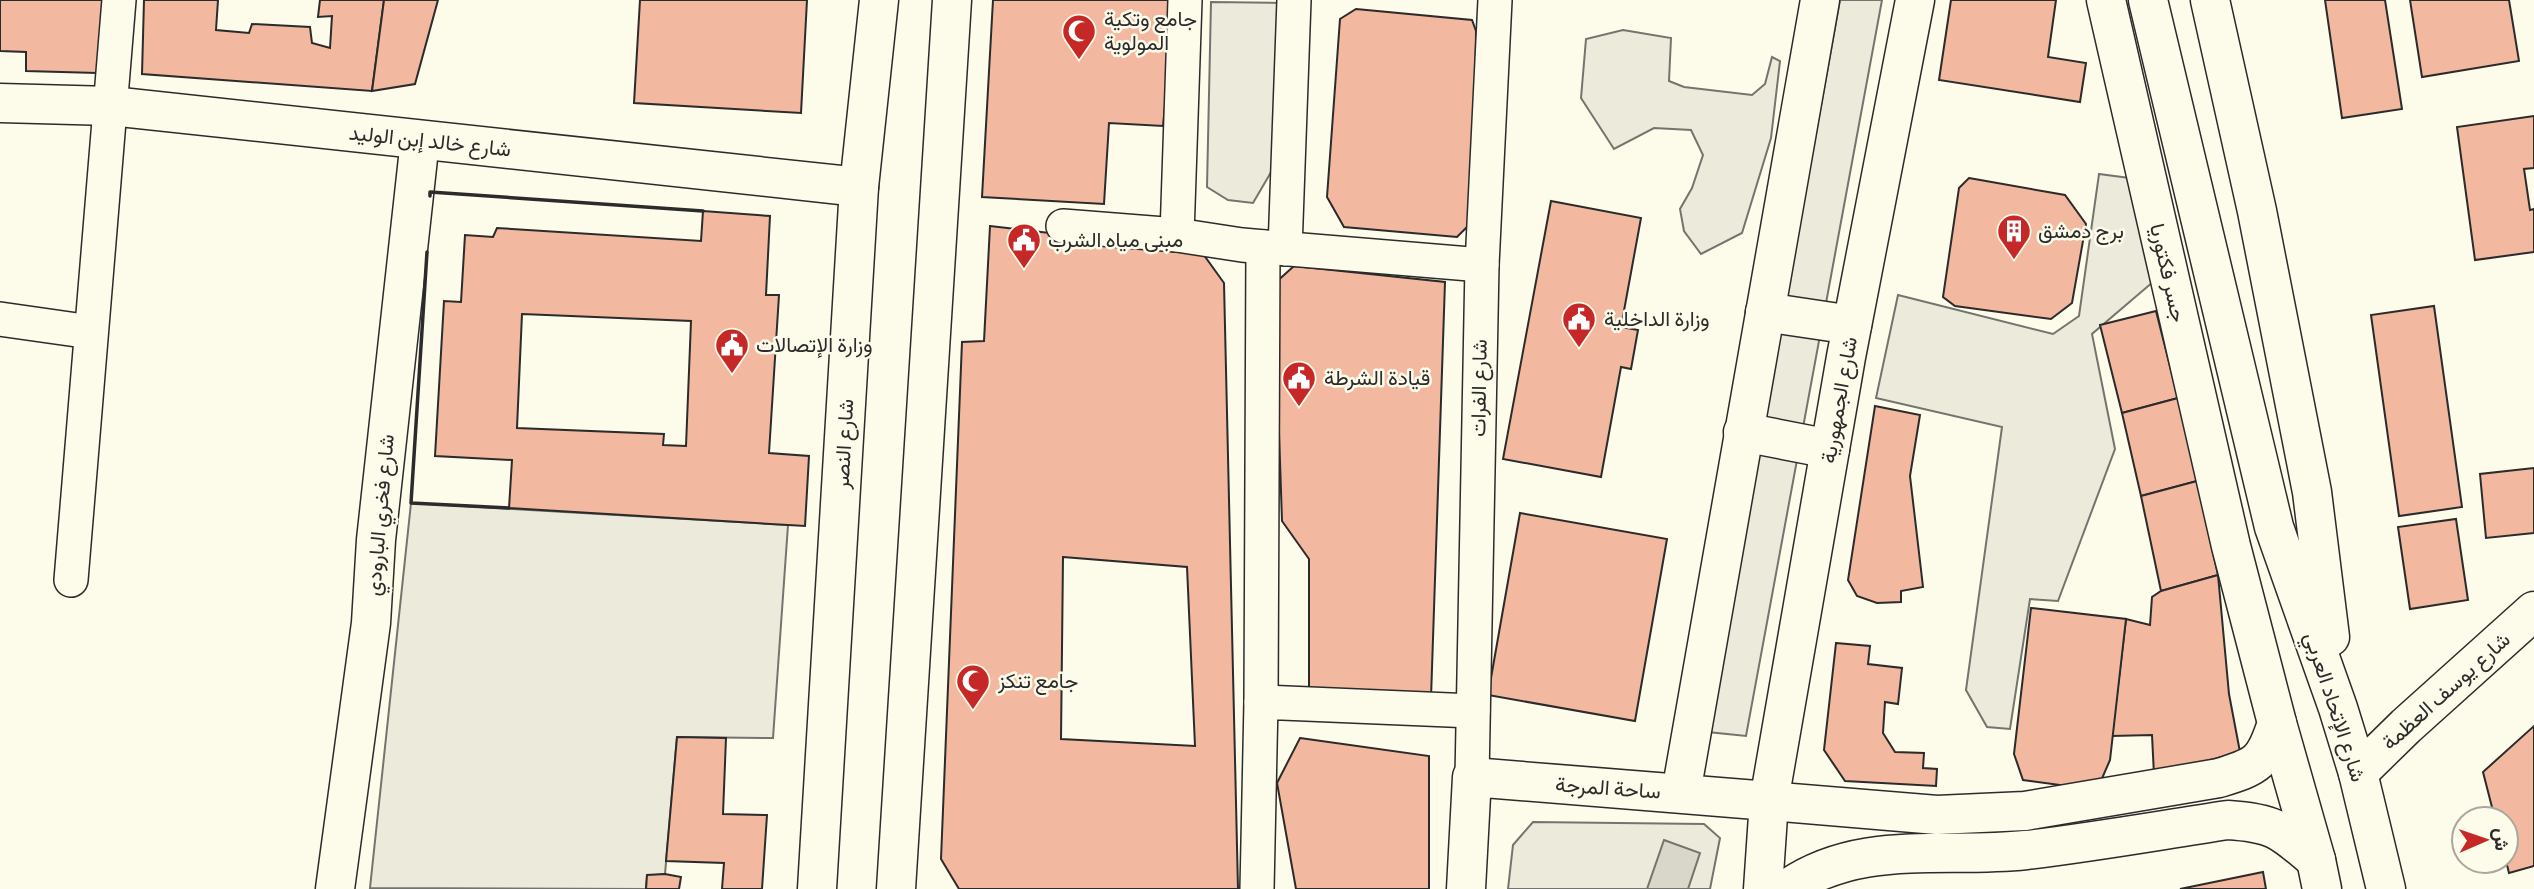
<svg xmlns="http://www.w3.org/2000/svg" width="2534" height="889" viewBox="0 0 2534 889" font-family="'Source Sans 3',Vazirmatn,sans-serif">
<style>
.green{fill:#ecebdb;stroke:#74746e;stroke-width:2}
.parking{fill:#eceadb;stroke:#74746e;stroke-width:2}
.water{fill:#d8d7c9;stroke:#74746e;stroke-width:2}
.building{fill:#f2b8a0;stroke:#2b2b2b;stroke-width:2;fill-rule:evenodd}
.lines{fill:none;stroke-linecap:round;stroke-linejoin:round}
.minor-casing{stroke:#2b2b2b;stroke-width:36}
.major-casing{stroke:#2b2b2b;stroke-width:41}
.highway-casing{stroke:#2b2b2b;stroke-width:41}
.minor{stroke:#fdfbea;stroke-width:33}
.major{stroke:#fdfbea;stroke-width:38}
.highway{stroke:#fdfbea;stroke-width:38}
.wall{stroke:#2b2b2b;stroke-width:3.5}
.labels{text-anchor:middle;stroke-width:5;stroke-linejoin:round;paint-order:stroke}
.poi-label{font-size:21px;fill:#2b2b2b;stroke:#fdfbea;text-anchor:start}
.street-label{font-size:21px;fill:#2b2b2b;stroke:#fdfbea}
</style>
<rect width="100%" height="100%" fill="#fdfbea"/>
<g class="green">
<polygon points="1840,0 1882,0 1746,736 1708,732"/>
<polygon points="1211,2 1281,3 1277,162 1253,203 1228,200 1207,187"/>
<polygon points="1623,30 1671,38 1669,81 1684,87 1752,95 1765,84 1772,57 1780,61 1771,138 1742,233 1701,254 1684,231 1680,209 1692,188 1703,155 1691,130 1654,128 1614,149 1581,98 1586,39"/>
</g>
<g class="parking">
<polygon points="2099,174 2137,179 2160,276 2092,334 2115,449 2058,601 2030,599 2010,729 1987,727 1966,690 2002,427 1876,398 1898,295 2053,334 2079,316"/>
<polygon points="411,503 788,525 773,738 677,737 665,874 647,876 646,889 370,888"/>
<polygon points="1533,822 1704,824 1720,838 1710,889 1508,889 1513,845"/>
</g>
<polygon class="water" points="1664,840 1700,853 1688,889 1647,889"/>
<g class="building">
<polygon points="0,0 112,0 97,73 26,71 26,52 0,51"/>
<polygon points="144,0 218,0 216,30 249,33 252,24 310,27 312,43 330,48 332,16 318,17 320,0 384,0 372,91 142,74"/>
<polygon points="384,0 438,0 415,84 372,91"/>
<polygon points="640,0 807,0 801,113 634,103"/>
<polygon points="993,0 1175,0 1163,126 1109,123 1104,204 982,197"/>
<polygon points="1951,0 2056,0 2048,57 2086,63 2080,102 1939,80"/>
<polygon points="2325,0 2385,0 2402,109 2342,118"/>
<polygon points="2410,0 2509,0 2519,61 2422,77"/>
<polygon points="1356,9 1472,20 1476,31 1474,220 1457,237 1344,227 1327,197 1340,19"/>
<polygon points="2534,116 2534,168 2524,169 2530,210 2534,209 2534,252 2475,260 2457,127"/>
<polygon points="1969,178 2065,195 2086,224 2072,303 2051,319 1955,306 1943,297 1959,188"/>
<polygon points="1551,201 1641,218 1621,327 1638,330 1631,369 1621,367 1601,477 1503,459"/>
<path d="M 703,211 L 770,216 L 766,295 L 779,295 L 769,453 L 809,456 L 805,526 L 509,508 L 512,460 L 435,456 L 444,301 L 461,302 L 465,235 L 493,237 L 497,228 L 701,241 ZM 522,314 L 691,321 L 686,446 L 663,445 L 664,434 L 517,428 Z"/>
<path d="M 990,226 L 1201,251 L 1224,283 L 1238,889 L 959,889 L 941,859 L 962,342 L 984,341 ZM 1063,557 L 1187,567 L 1195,746 L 1061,739 Z"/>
<polygon points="1294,266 1445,282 1431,698 1309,695 1309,559 1282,521 1274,284"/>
<polygon points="2434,306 2462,507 2399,516 2371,315"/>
<polygon points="2156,311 2178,398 2122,413 2100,325"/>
<polygon points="2178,398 2197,481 2141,496 2122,413"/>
<polygon points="1875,406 1920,415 1910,476 1923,587 1901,591 1901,602 1877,603 1857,596 1848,580"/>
<polygon points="2534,468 2534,533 2486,538 2480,474"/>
<polygon points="2197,481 2218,575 2161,591 2141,496"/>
<polygon points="1520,513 1667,539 1635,721 1488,695"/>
<polygon points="2456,519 2468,600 2410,609 2398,527"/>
<polygon points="2218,575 2229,694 2240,752 2154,775 2152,735 2112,736 2126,619 2150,625 2152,597 2161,591"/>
<polygon points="2031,608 2126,619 2110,760 2097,790 2023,780 2014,754"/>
<polygon points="1836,643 1870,646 1868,664 1902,668 1898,704 1885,702 1883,733 1895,752 1924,753 1923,768 1937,769 1936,786 1845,781 1824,750"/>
<polygon points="2534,726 2534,866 2509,873 2506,861 2506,819 2495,819 2483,772"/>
<polygon points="677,737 726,738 723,814 767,815 762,889 722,889 724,863 666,861"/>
<polygon points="1300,738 1429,756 1429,889 1296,889 1277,783"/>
<polygon points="2263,872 2266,889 2180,889"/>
<polygon points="665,874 681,877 679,889 646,889 647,875"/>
</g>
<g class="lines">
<g class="minor-casing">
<g id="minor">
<polyline points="1063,226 1177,235 1242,245 1482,265"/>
<polyline points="1177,235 1185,0"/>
<polyline points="1285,249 1294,0"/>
<polyline points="0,319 91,332"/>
<polyline points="71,580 119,0"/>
<polyline points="1261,702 1263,247"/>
<polyline points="1472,777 1482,265 1495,0"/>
<polyline points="1257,889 1261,702 1473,711"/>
</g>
</g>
<g class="major-casing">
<g id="major">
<path d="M 1915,0 L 1846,357 L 1769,801 L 1937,815 L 2025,811 L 2219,778 C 2258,766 2264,763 2277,723"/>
<polyline points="1765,312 1852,325"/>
<polyline points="1743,432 1830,449"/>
<polyline points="2358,773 2406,726 2534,611"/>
<polyline points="1681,793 1820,0"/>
<polyline points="335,889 371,623 376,540 420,140"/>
<polyline points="1466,889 1472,777 1769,801 1763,889"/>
<path d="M 1787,889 C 1860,838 1944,859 2026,850 C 2094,842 2161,830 2228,820 C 2275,823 2281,830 2316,860"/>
</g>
</g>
<g class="highway-casing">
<g id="highway">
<polyline points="2106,0 2231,546 2277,723 2316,860 2322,889"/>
<polyline points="2148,0 2274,527 2338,708 2358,773 2386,889"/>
<polyline points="2210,0 2257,211 2312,492 2330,637"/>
<polyline points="0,103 111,106 859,187"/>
<polyline points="817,889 859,187 879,0"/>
<polyline points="896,889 952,0"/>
</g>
</g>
<use href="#minor" class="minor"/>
<use href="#major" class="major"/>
<use href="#highway" class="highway"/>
<g class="wall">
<polyline points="430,196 430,192 703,211"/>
<polyline points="427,252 411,503 509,508"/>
</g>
</g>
<defs>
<g id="mosque-pin" transform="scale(1.75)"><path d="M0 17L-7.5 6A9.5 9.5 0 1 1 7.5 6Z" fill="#c62828" stroke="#fdfbea"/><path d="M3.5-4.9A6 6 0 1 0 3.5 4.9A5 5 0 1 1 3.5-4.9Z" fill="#fff"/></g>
<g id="building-pin" transform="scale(1.75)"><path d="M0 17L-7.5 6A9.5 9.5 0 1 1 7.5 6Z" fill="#c62828" stroke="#fdfbea"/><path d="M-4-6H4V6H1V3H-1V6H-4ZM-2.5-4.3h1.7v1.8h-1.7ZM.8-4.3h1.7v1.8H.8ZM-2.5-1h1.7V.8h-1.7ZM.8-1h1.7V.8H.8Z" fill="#fff"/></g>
<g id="civic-pin" transform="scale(1.75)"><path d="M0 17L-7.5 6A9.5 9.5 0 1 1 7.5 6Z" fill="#c62828" stroke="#fdfbea"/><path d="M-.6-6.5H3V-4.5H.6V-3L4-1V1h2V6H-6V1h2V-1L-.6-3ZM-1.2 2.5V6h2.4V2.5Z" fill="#fff"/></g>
</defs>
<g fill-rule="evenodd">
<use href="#mosque-pin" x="1079" y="31"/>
<use href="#building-pin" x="2014" y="231"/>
<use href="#civic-pin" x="1024" y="240"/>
<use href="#civic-pin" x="1579" y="319"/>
<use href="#civic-pin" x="732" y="345"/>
<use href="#civic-pin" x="1299" y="378"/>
<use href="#mosque-pin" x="973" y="681"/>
</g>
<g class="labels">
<g class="poi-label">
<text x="1104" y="26">جامع وتكية<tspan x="1104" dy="24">المولوية</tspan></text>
<text x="2038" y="238">برج دمشق</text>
<text x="1048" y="247">مبنى مياه الشرب</text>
<text x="1604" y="326">وزارة الداخلية</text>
<text x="756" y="352">وزارة الإتصالات</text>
<text x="1324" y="385">قيادة الشرطة</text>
<text x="998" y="688">جامع تنكز</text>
</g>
<g class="street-label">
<text transform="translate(430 141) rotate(6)" y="7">شارع خالد إبن الوليد</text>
<text transform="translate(2168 273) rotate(77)" y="7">جسر فكتوريا</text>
<text transform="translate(1479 388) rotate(-89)" y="7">شارع الفرات</text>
<text transform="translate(1839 400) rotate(-80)" y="7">شارع الجمهورية</text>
<text transform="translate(844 444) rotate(-87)" y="7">شارع النصر</text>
<text transform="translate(380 515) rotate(-85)" y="7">شارع فخري البارودي</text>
<text transform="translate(2446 691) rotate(-42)" y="7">شارع يوسف العظمة</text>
<text transform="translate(2335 707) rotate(72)" y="7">شارع الإتحاد العربي</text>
<text transform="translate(1608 788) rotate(4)" y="7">ساحة المرجة</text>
</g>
</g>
<g transform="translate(2485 840) rotate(88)"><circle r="33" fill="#fdfbea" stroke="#a9a89e" stroke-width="2"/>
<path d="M0-5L12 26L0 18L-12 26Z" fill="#c62828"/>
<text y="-10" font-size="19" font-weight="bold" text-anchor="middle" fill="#2b2b2b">ش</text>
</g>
</svg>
